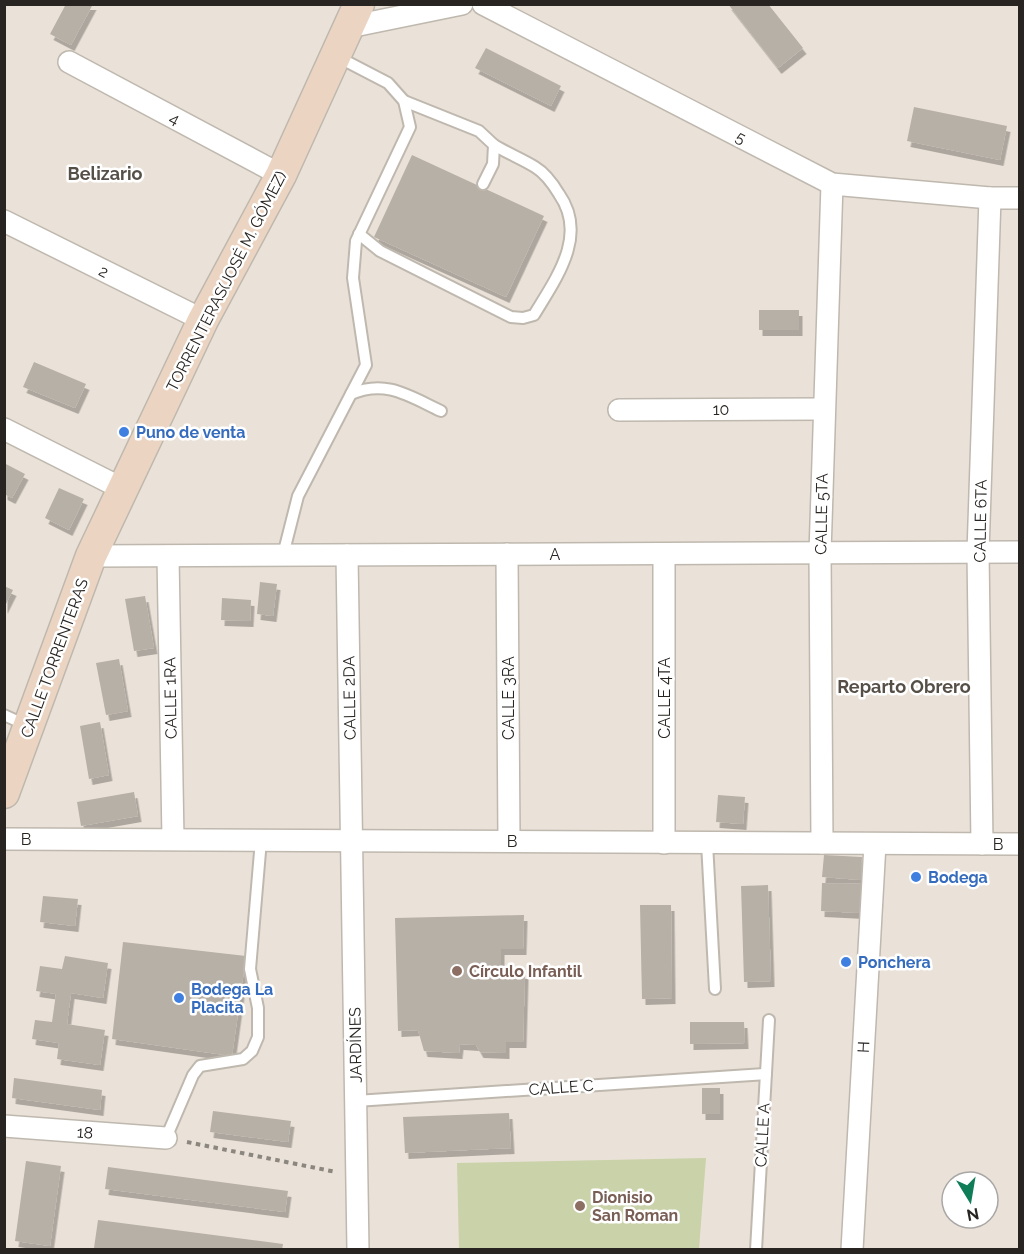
<svg xmlns="http://www.w3.org/2000/svg" width="1024" height="1254" viewBox="0 0 1024 1254" font-family="Raleway,sans-serif">
<style>
.green{fill:#c9d2a8}
.building{fill:#b7b0a7;filter:url(#shadow)}
.lines{fill:none;stroke-linecap:round;stroke-linejoin:round}
.lane-casing{stroke:#bfb8ae;stroke-width:14}
.street-casing{stroke:#bfb8ae;stroke-width:24}
.secondary-casing{stroke:#bfb8ae;stroke-width:33}
.path{stroke:#8b867f;stroke-width:4;stroke-dasharray:4.5 4.5;stroke-linecap:butt}
.lane{stroke:#fff;stroke-width:10}
.street{stroke:#fff;stroke-width:21}
.secondary{stroke:#ebd5c2;stroke-width:30}
.shop-dot{fill:#3f7fe0;stroke:#fff;stroke-width:2}
.education-dot{fill:#8d6e63;stroke:#fff;stroke-width:2}
.labels{text-anchor:middle;stroke-width:5;stroke-linejoin:round;paint-order:stroke}
.street-label{font-size:16px;fill:#272421;stroke:#fff}
.shop-label{font-size:16px;font-weight:bold;fill:#366cbe;stroke:#fff;text-anchor:start}
.education-label{font-size:16px;font-weight:bold;fill:#785e54;stroke:#fff;text-anchor:start}
.neighbourhood-label{font-size:18px;font-weight:bold;fill:#554f47;stroke:#fff}
</style>
<defs>
<filter id="shadow"><feDropShadow dx="3.5" dy="6" stdDeviation="0" flood-color="#0004"/></filter>
</defs>
<rect width="100%" height="100%" fill="#eae2d8"/>
<polygon class="green" points="706,1158 699,1249 459,1249 457,1163"/>
<g class="building">
<polygon points="66,4 93,4 71,45 50,34"/>
<polygon points="728,4 768,4 803,48 778,68"/>
<polygon points="486,48 561,86 551,106 475,68"/>
<polygon points="914,107 1007,126 1000,160 907,141"/>
<polygon points="412,155 544,216 506,297 374,237"/>
<rect x="759" y="310" width="40" height="20"/>
<polygon points="34,362 86,384 75,408 23,387"/>
<polygon points="4,463 25,474 12,498 4,494"/>
<polygon points="59,488 84,499 69,530 45,518"/>
<polygon points="260,582 277,584 273,616 257,614"/>
<polygon points="4,586 13,590 4,608"/>
<polygon points="145,596 154,648 134,651 125,599"/>
<polygon points="222,598 251,600 250,621 221,620"/>
<polygon points="119,659 128,711 106,715 96,663"/>
<polygon points="100,722 109,775 89,779 80,726"/>
<polygon points="134,792 138,816 81,826 77,802"/>
<polygon points="718,795 745,797 743,824 716,822"/>
<polygon points="824,855 862,857 861,880 822,877"/>
<polygon points="822,883 862,884 861,913 821,911"/>
<polygon points="768,885 771,981 744,982 741,886"/>
<polygon points="43,896 78,899 75,926 40,922"/>
<polygon points="640,905 671,905 672,998 642,999"/>
<polygon points="524,915 523,949 501,949 501,972 525,973 523,1042 506,1042 506,1053 480,1052 476,1045 460,1044 459,1053 424,1051 418,1030 398,1031 395,918"/>
<polygon points="123,942 246,956 232,1056 112,1039"/>
<polygon points="65,956 108,963 103,998 71,993 67,1024 105,1030 100,1065 57,1059 59,1043 32,1039 35,1020 52,1022 56,994 36,991 40,966 62,969"/>
<polygon points="690,1022 744,1022 745,1043 690,1044"/>
<polygon points="14,1078 102,1090 100,1110 12,1098"/>
<rect x="702" y="1088" width="18" height="26"/>
<polygon points="213,1111 291,1121 288,1142 210,1132"/>
<polygon points="509,1113 511,1148 405,1153 403,1117"/>
<polygon points="26,1161 61,1166 50,1246 15,1241"/>
<polygon points="108,1167 288,1191 285,1212 105,1189"/>
<polygon points="98,1220 283,1244 282,1250 94,1248"/>
</g>
<g class="lines">
<g class="lane-casing">
<g id="lane">
<polyline points="404,101 479,131 494,145 493,164 483,184"/>
<path d="M 359,234 L 380,251 L 511,317 L 523,318 L 534,315 C 557,277 588,235 559,194 C 553,184 545,173 535,167 C 522,159 507,153 494,145"/>
<path d="M 351,394 C 386,379 409,396 441,411"/>
<polyline points="283,555 298,496 366,365 353,278 356,241 410,127 404,101 388,83 336,56"/>
<polyline points="4,715 26,725"/>
<polyline points="707,843 715,989"/>
<polyline points="356,1101 766,1074"/>
<polyline points="166,1138 193,1075 200,1066 243,1059 252,1051 258,1037 258,1008 250,969 261,840"/>
<polyline points="756,1250 769,1020"/>
</g>
</g>
<g class="street-casing">
<g id="street">
<polyline points="483,4 832,184 990,198 1020,198"/>
<polyline points="349,27 462,4"/>
<polyline points="69,62 281,175"/>
<polyline points="4,221 203,320"/>
<polyline points="619,410 823,409"/>
<polyline points="4,429 123,489"/>
<polyline points="507,554 509,841"/>
<polyline points="347,555 358,1250"/>
<polyline points="91,556 1020,552"/>
<polyline points="168,556 173,839"/>
<polyline points="4,839 1020,844"/>
<polyline points="664,843 664,554"/>
<polyline points="822,843 820,553 832,184"/>
<polyline points="982,844 978,552 990,198"/>
<polyline points="4,1126 166,1138"/>
<polyline points="852,1250 875,844"/>
</g>
</g>
<g class="secondary-casing">
<polyline id="secondary" points="4,793 91,556 203,320 281,175 359,4"/>
</g>
<polyline class="path" points="187,1142 336,1172"/>
<use href="#lane" class="lane"/>
<use href="#street" class="street"/>
<use href="#secondary" class="secondary"/>
</g>
<g class="shop-dot">
<circle cx="124" cy="432" r="6"/>
<circle cx="916" cy="877" r="6"/>
<circle cx="846" cy="962" r="6"/>
<circle cx="179" cy="998" r="6"/>
</g>
<g class="education-dot">
<circle cx="457" cy="971" r="6"/>
<circle cx="580" cy="1206" r="6"/>
</g>
<g class="labels">
<g class="street-label">
<text transform="translate(175 118) rotate(28)" y="6">4</text>
<text transform="translate(741 137) rotate(27)" y="6">5</text>
<text transform="translate(104 271) rotate(27)" y="6">2</text>
<text transform="translate(226 281) rotate(-63)" y="6">TORRENTERAS(JOSÉ M. GÓMEZ)</text>
<text x="721" y="415">10</text>
<text transform="translate(821 514) rotate(-89)" y="6">CALLE 5TA</text>
<text transform="translate(980 521) rotate(-89)" y="6">CALLE 6TA</text>
<text x="555" y="560">A</text>
<text transform="translate(54 658) rotate(-70)" y="6">CALLE TORRENTERAS</text>
<text transform="translate(170 698) rotate(-91)" y="6">CALLE 1RA</text>
<text transform="translate(349 698) rotate(-91)" y="6">CALLE 2DA</text>
<text transform="translate(508 698) rotate(-90)" y="6">CALLE 3RA</text>
<text transform="translate(664 698) rotate(-90)" y="6">CALLE 4TA</text>
<text x="26" y="845">B</text>
<text x="512" y="847">B</text>
<text x="998" y="850">B</text>
<text transform="translate(355 1045) rotate(-91)" y="6">JARDÍNES</text>
<text transform="translate(863 1047) rotate(-87)" y="6">H</text>
<text transform="translate(561 1087) rotate(-4)" y="6">CALLE C</text>
<text transform="translate(85 1132) rotate(4)" y="6">18</text>
<text transform="translate(762 1135) rotate(-87)" y="6">CALLE A</text>
</g>
<g class="shop-label">
<text x="136" y="438">Puno de venta</text>
<text x="928" y="883">Bodega</text>
<text x="858" y="968">Ponchera</text>
<text x="191" y="995">Bodega La<tspan x="191" dy="18">Placita</tspan></text>
</g>
<g class="education-label">
<text x="469" y="977">Círculo Infantil</text>
<text x="592" y="1203">Dionisio<tspan x="592" dy="18">San Roman</tspan></text>
</g>
<g class="neighbourhood-label">
<text x="105" y="180">Belizario</text>
<text x="904" y="693">Reparto Obrero</text>
</g>
</g>
<rect width="1024" height="1254" fill="none" stroke="#272421" stroke-width="12"/>
<g transform="translate(970 1200) rotate(169)"><circle r="28" fill="#ffffff" stroke="#a9a7a6" stroke-width="1.5"/>
<path d="M0-4.5L10 22L0 15L-10 22Z" fill="#107d59"/>
<text y="-9" font-size="16" font-weight="bold" text-anchor="middle" fill="#272421">N</text>
</g>
</svg>
